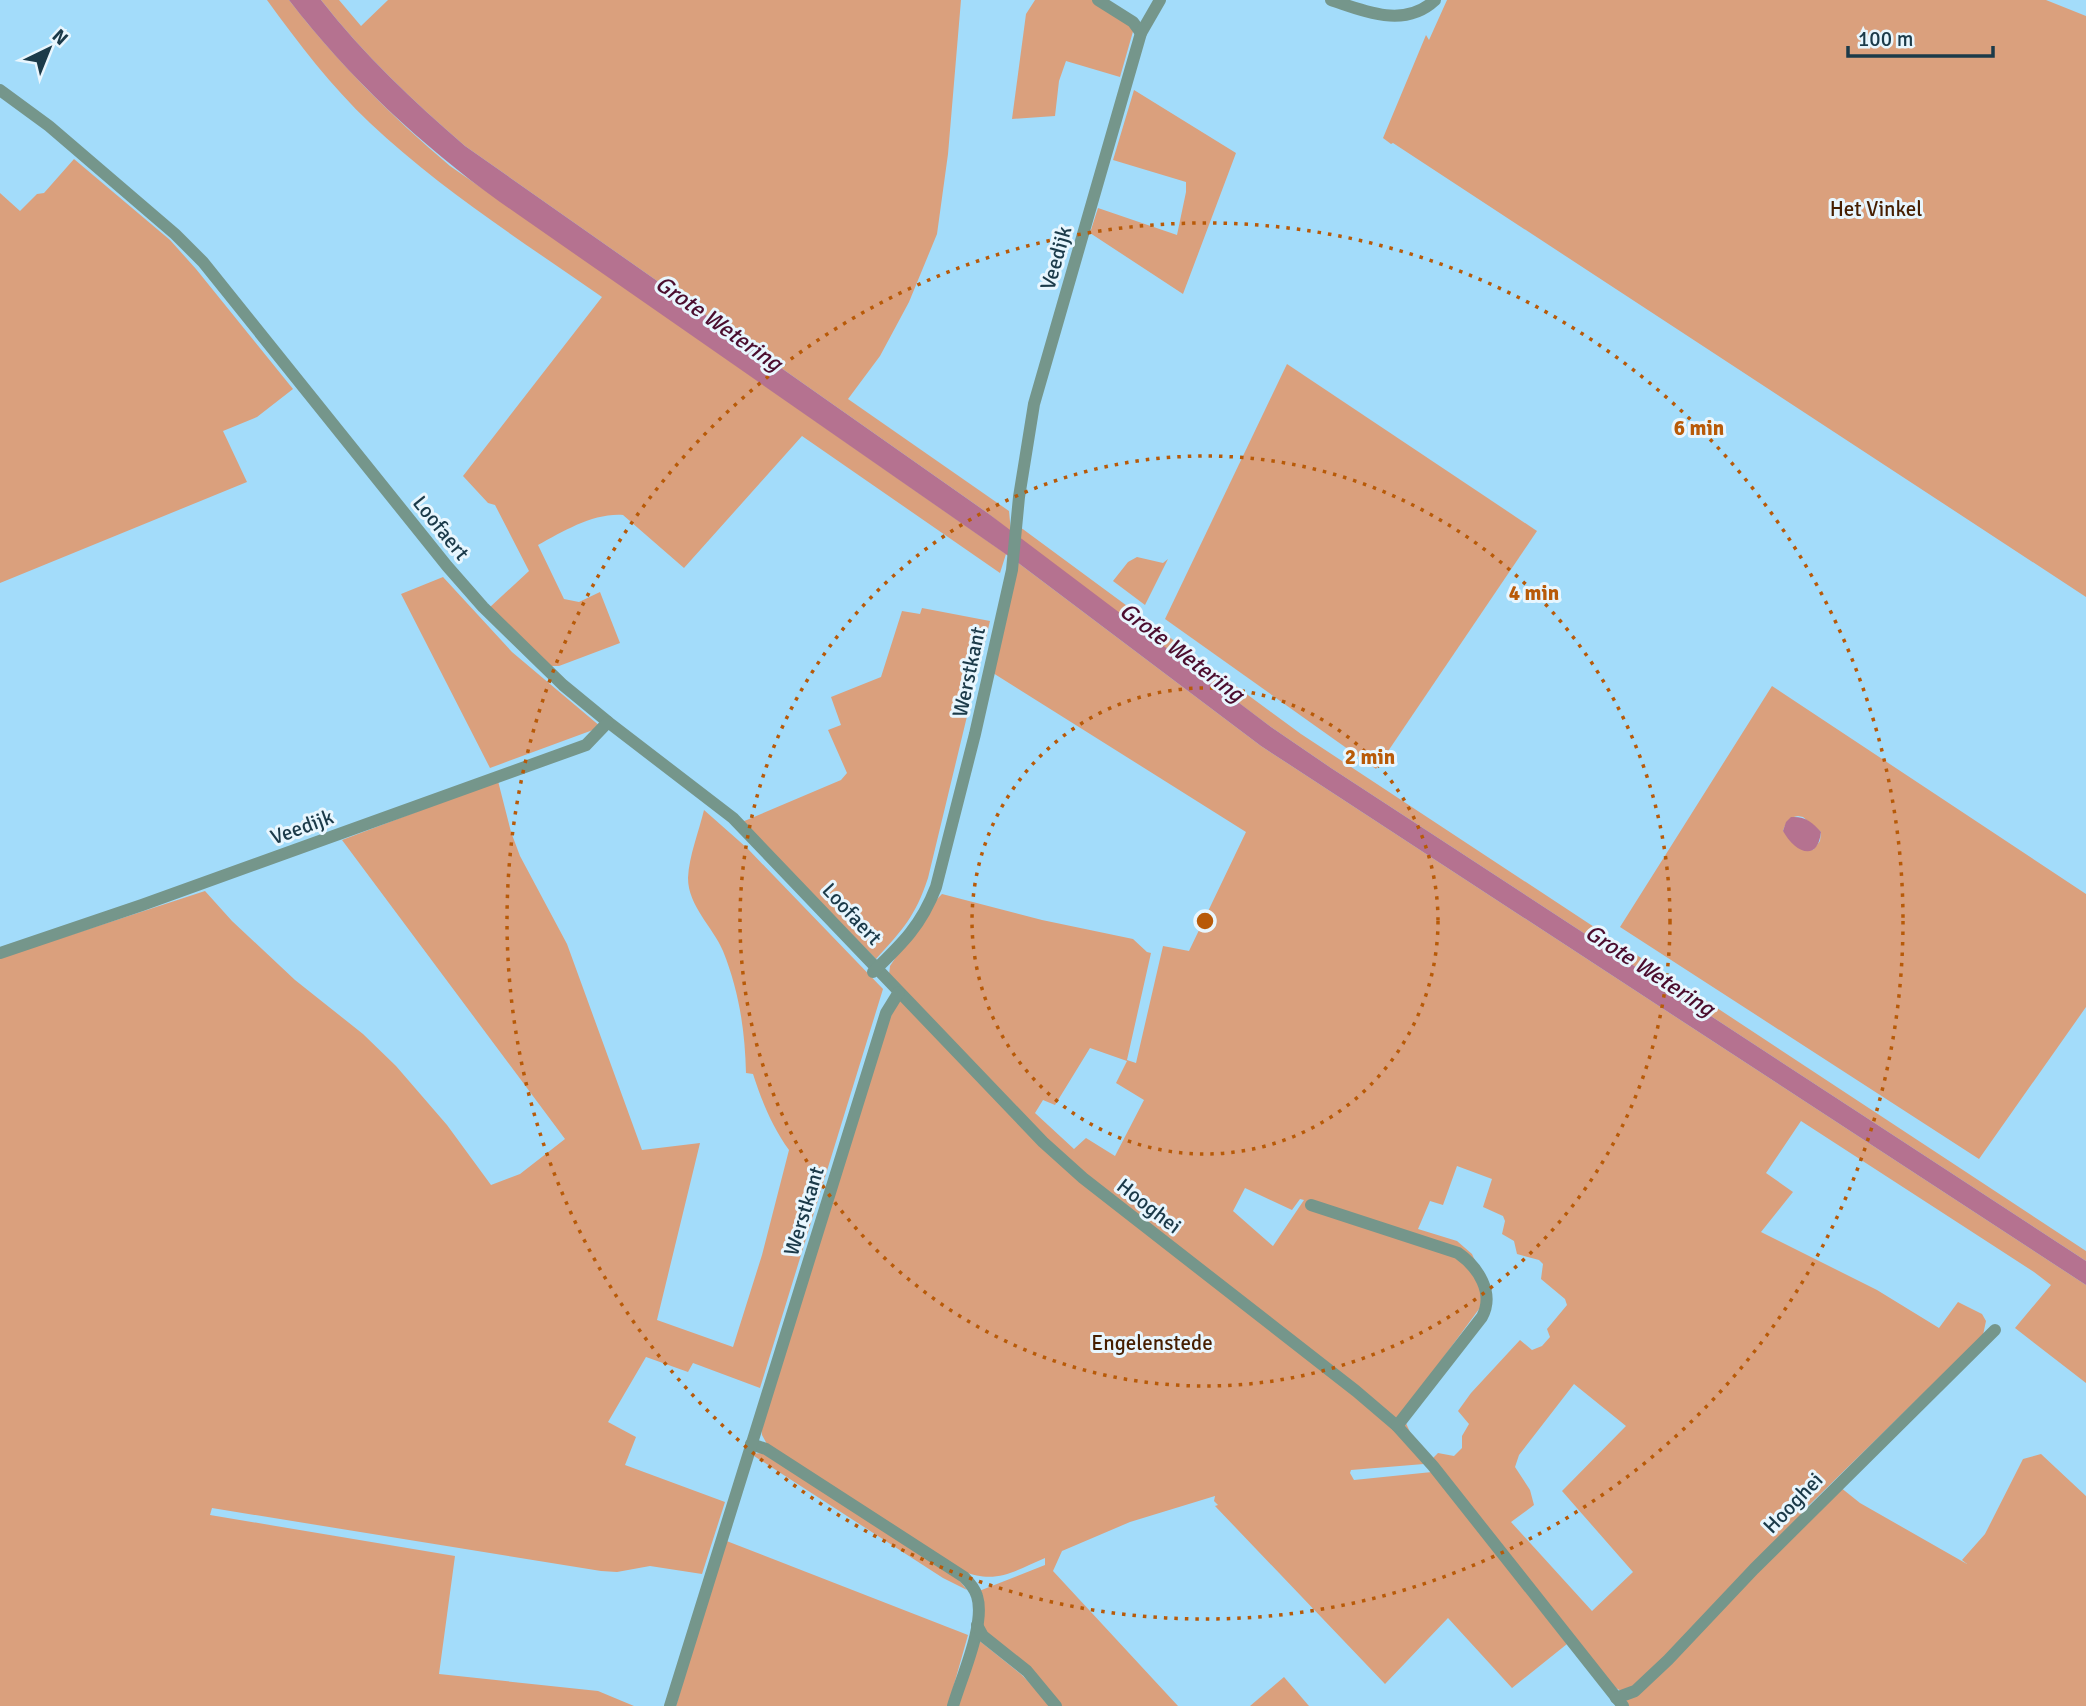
<svg xmlns="http://www.w3.org/2000/svg" width="2086" height="1706" viewBox="0 0 2086 1706" font-family="Signika,sans-serif">
<style>
.green{fill:#daa07d;fill-rule:evenodd}
.water{fill:#b57290}
.lines{fill:none;stroke-linecap:round;stroke-linejoin:round}
.minor{stroke:#75968b;stroke-width:12}
.ring{fill:none;stroke:#b85a08;stroke-width:3.5;stroke-dasharray:3.5 7}
.labels{text-anchor:middle;stroke-width:6;stroke-linejoin:round;paint-order:stroke}
.park-label{font-size:21px;fill:#461e00;stroke:#e8f6fe}
.street-label{font-size:21px;fill:#1b3a49;stroke:#e8f6fe}
.water-label{font-size:23px;font-style:italic;fill:#4b0d2e;stroke:#e8f6fe}
.centre{fill:#b85a08;stroke:#e8f6fe;stroke-width:3.5}
.ring-label{font-size:21px;text-anchor:middle;font-weight:bold;fill:#b85a08;stroke:#e8f6fe;stroke-width:6;stroke-linejoin:round;paint-order:stroke}
</style>
<rect width="100%" height="100%" fill="#a3dcfa"/>
<g class="green">
<path d="M 267,0 L 289,0 C 337,62 391,116 450,166 L 1006,554 L 1000,573 L 802,436 L 684,568 L 623,515 C 593,513 564,531 538,545 L 564,599 L 579,602 L 600,592 L 620,643 L 559,666 L 550,666 L 489,608 L 529,571 L 495,505 L 488,503 L 463,476 L 602,297 C 523,242 440,189 370,123 C 331,86 299,44 267,0 Z"/>
<path d="M 321,0 L 339,0 L 361,26 L 388,0 L 961,0 L 948,154 L 937,234 L 909,302 L 880,356 L 848,399 L 1009,511 L 1011,532 L 989,514 L 465,146 C 413,101 364,55 321,0 Z"/>
<polygon points="1035,0 1093,0 1134,28 1120,77 1066,61 1059,81 1055,116 1012,119 1026,14"/>
<polygon points="1447,0 2046,0 2086,16 2086,597 1393,143 1391,144 1383,138 1426,35 1429,40"/>
<polygon points="1134,90 1236,153 1183,294 1090,233 1098,208 1177,235 1186,192 1186,182 1113,160"/>
<polygon points="74,159 170,240 196,269 293,389 257,417 223,431 247,482 0,583 0,193 20,211 37,194 44,193"/>
<polygon points="1287,364 1537,531 1376,769 1165,619"/>
<polygon points="1020,527 1301,734 2086,1251 2086,1261 1331,768 1271,727 1020,539"/>
<polygon points="1137,557 1163,563 1168,559 1145,605 1113,581 1128,562"/>
<path d="M 1017,562 L 1261,746 L 2086,1285 L 2086,1383 L 2015,1328 L 2051,1285 L 2034,1272 L 1801,1121 L 1766,1173 L 1793,1192 L 1761,1232 L 1877,1290 L 1939,1328 L 1958,1302 L 1982,1314 L 1986,1321 L 1983,1335 L 1805,1509 L 1823,1504 L 1840,1487 L 1860,1503 L 1967,1564 L 1962,1560 L 1985,1534 L 2023,1459 L 2041,1454 L 2086,1496 L 2086,1706 L 1628,1706 L 1626,1700 L 1630,1696 L 1614,1687 L 1433,1458 L 1438,1453 L 1454,1456 L 1462,1448 L 1462,1436 L 1469,1424 L 1458,1411 L 1471,1393 L 1520,1340 L 1532,1350 L 1542,1346 L 1550,1337 L 1547,1329 L 1567,1305 L 1565,1299 L 1541,1279 L 1543,1264 L 1539,1260 L 1517,1254 L 1514,1241 L 1502,1234 L 1505,1221 L 1503,1216 L 1483,1207 L 1492,1179 L 1457,1166 L 1443,1205 L 1430,1201 L 1418,1229 L 1457,1241 L 1472,1254 L 1490,1294 L 1402,1414 L 1424,1464 L 1351,1470 L 1350,1473 L 1354,1480 L 1432,1472 L 1567,1644 L 1512,1688 L 1448,1618 L 1385,1684 L 1215,1506 L 1218,1505 L 1214,1501 L 1215,1496 L 1130,1522 L 1062,1551 L 1053,1571 L 1178,1706 L 1059,1706 L 984,1634 L 979,1591 L 1045,1565 L 1045,1558 C 1014,1571 996,1585 963,1571 L 768,1446 L 762,1435 L 761,1425 L 898,985 L 889,975 L 890,966 L 931,905 L 942,894 L 1042,920 L 1133,939 L 1147,952 L 1151,953 L 1127,1060 L 1136,1063 L 1163,946 L 1189,951 L 1246,832 L 993,673 ZM 1090,1048 L 1127,1061 L 1116,1083 L 1144,1100 L 1115,1156 L 1086,1138 L 1074,1149 L 1035,1113 L 1043,1100 L 1055,1105 ZM 1245,1188 L 1292,1210 L 1300,1199 L 1304,1200 L 1273,1246 L 1233,1211 ZM 1574,1384 L 1626,1426 L 1562,1491 L 1633,1572 L 1592,1611 L 1511,1522 L 1534,1505 L 1530,1490 L 1515,1467 L 1519,1455 Z"/>
<polygon points="443,577 512,652 601,727 490,768 401,594"/>
<path d="M 922,608 L 990,621 L 928,878 C 915,917 903,929 876,959 L 742,822 L 841,780 L 847,773 L 828,730 L 841,725 L 831,697 L 881,677 L 902,611 L 920,614 Z"/>
<path d="M 1772,686 L 2086,894 L 2086,1007 L 1979,1159 L 1620,927 ZM 1798,816 L 1803,817 L 1821,832 L 1820,841 L 1813,850 L 1783,831 C 1786,822 1788,818 1798,816 Z"/>
<path d="M 498,781 L 511,832 L 520,856 L 567,944 L 642,1150 L 700,1143 L 657,1320 L 733,1347 L 762,1255 L 789,1150 C 772,1126 762,1102 753,1074 L 746,1073 C 745,1030 739,991 723,951 C 713,927 688,906 688,878 C 689,856 699,831 704,810 L 747,848 L 883,989 L 760,1388 L 693,1363 L 688,1372 L 646,1357 L 608,1422 L 636,1437 L 625,1465 L 725,1502 L 702,1574 L 650,1566 L 617,1572 L 601,1571 L 212,1508 L 210,1515 L 455,1556 L 439,1674 L 598,1691 L 634,1706 L 0,1706 L 0,958 L 205,891 L 232,921 L 295,980 L 363,1034 L 396,1066 L 447,1125 L 491,1185 L 520,1174 L 565,1139 L 342,840 Z"/>
<polygon points="762,1453 954,1574 967,1590 943,1578 751,1454"/>
<polygon points="724,1540 968,1635 948,1706 676,1706"/>
<polygon points="976,1638 1022,1675 1051,1706 957,1706"/>
<polygon points="1284,1677 1309,1706 1250,1706"/>
</g>
<g class="water">
<path d="M 289,0 L 321,0 C 364,55 413,101 465,146 L 989,514 L 1271,727 L 1331,768 L 2086,1261 L 2086,1285 L 1261,746 L 1017,562 L 500,202 C 420,144 350,79 289,0 Z"/>
<path d="M 1791,817 C 1805,816 1812,822 1821,832 C 1817,864 1794,851 1783,831 L 1786,822 Z"/>
</g>
<g class="lines">
<g class="minor">
<polyline points="1098,0 1133,22 1141,33"/>
<path d="M 1331,0 C 1365,11 1404,29 1435,0"/>
<polyline points="0,90 49,126 175,234 203,262 447,566 483,607 563,685 608,722 733,818 1043,1142 1083,1178 1356,1391 1397,1426 1433,1466 1623,1706"/>
<polyline points="0,953 142,905 586,745 608,722"/>
<path d="M 873,972 C 902,944 921,926 936,887 L 975,734 L 1012,570 L 1019,497 L 1034,404 L 1141,33 L 1160,0"/>
<path d="M 1311,1205 L 1458,1253 C 1478,1267 1495,1293 1482,1317 L 1397,1426"/>
<path d="M 751,1444 L 766,1449 L 964,1577 C 969,1582 975,1589 977,1596 C 986,1624 961,1678 953,1706"/>
<polyline points="977,1625 983,1636 1027,1671 1056,1706"/>
<polyline points="1616,1698 1635,1691 1668,1660 1754,1569 1995,1330"/>
<polyline points="670,1706 886,1013 899,992"/>
</g>
</g>
<g class="ring">
<circle cx="1205" cy="921" r="233"/>
<circle cx="1205" cy="921" r="465"/>
<circle cx="1205" cy="921" r="698"/>
</g>
<g class="labels">
<g class="park-label">
<text x="1876" y="216">Het Vinkel</text>
<text x="1152" y="1350">Engelenstede</text>
</g>
<g class="street-label">
<text transform="translate(1056 258) rotate(-74)" y="7">Veedijk</text>
<text transform="translate(441 528) rotate(51)" y="7">Loofaert</text>
<text transform="translate(969 672) rotate(-78)" y="7">Werstkant</text>
<text transform="translate(302 827) rotate(-20)" y="7">Veedijk</text>
<text transform="translate(852 914) rotate(47)" y="7">Loofaert</text>
<text transform="translate(1149 1206) rotate(38)" y="7">Hooghei</text>
<text transform="translate(804 1211) rotate(-73)" y="7">Werstkant</text>
<text transform="translate(1793 1503) rotate(-46)" y="7">Hooghei</text>
</g>
<g class="water-label">
<text transform="translate(719 323) rotate(35)" y="8">Grote Wetering</text>
<text transform="translate(1182 652) rotate(37)" y="8">Grote Wetering</text>
<text transform="translate(1650 970) rotate(33)" y="8">Grote Wetering</text>
</g>
</g>
<circle cx="1205" cy="921" r="10" class="centre"/>
<g class="ring-label">
<text x="1699" y="435">6 min</text>
<text x="1534" y="600">4 min</text>
<text x="1370" y="764">2 min</text>
</g>
<g transform="translate(49 49) rotate(43)" stroke="#e8f6fe" stroke-width="5" paint-order="stroke">
<path d="M0-5L12 26L0 18L-12 26Z" fill="#1b3a49"/>
<text y="-10" font-size="19" font-weight="bold" text-anchor="middle" fill="#1b3a49">N</text>
</g>
<path d="M1848 46v10h145v-10" fill="none" stroke="#1b3a49" stroke-width="3.5"/>
<text x="1858" y="46" font-size="21" fill="#1b3a49" stroke="#e8f6fe" stroke-width="5" paint-order="stroke">100 m</text>
</svg>
